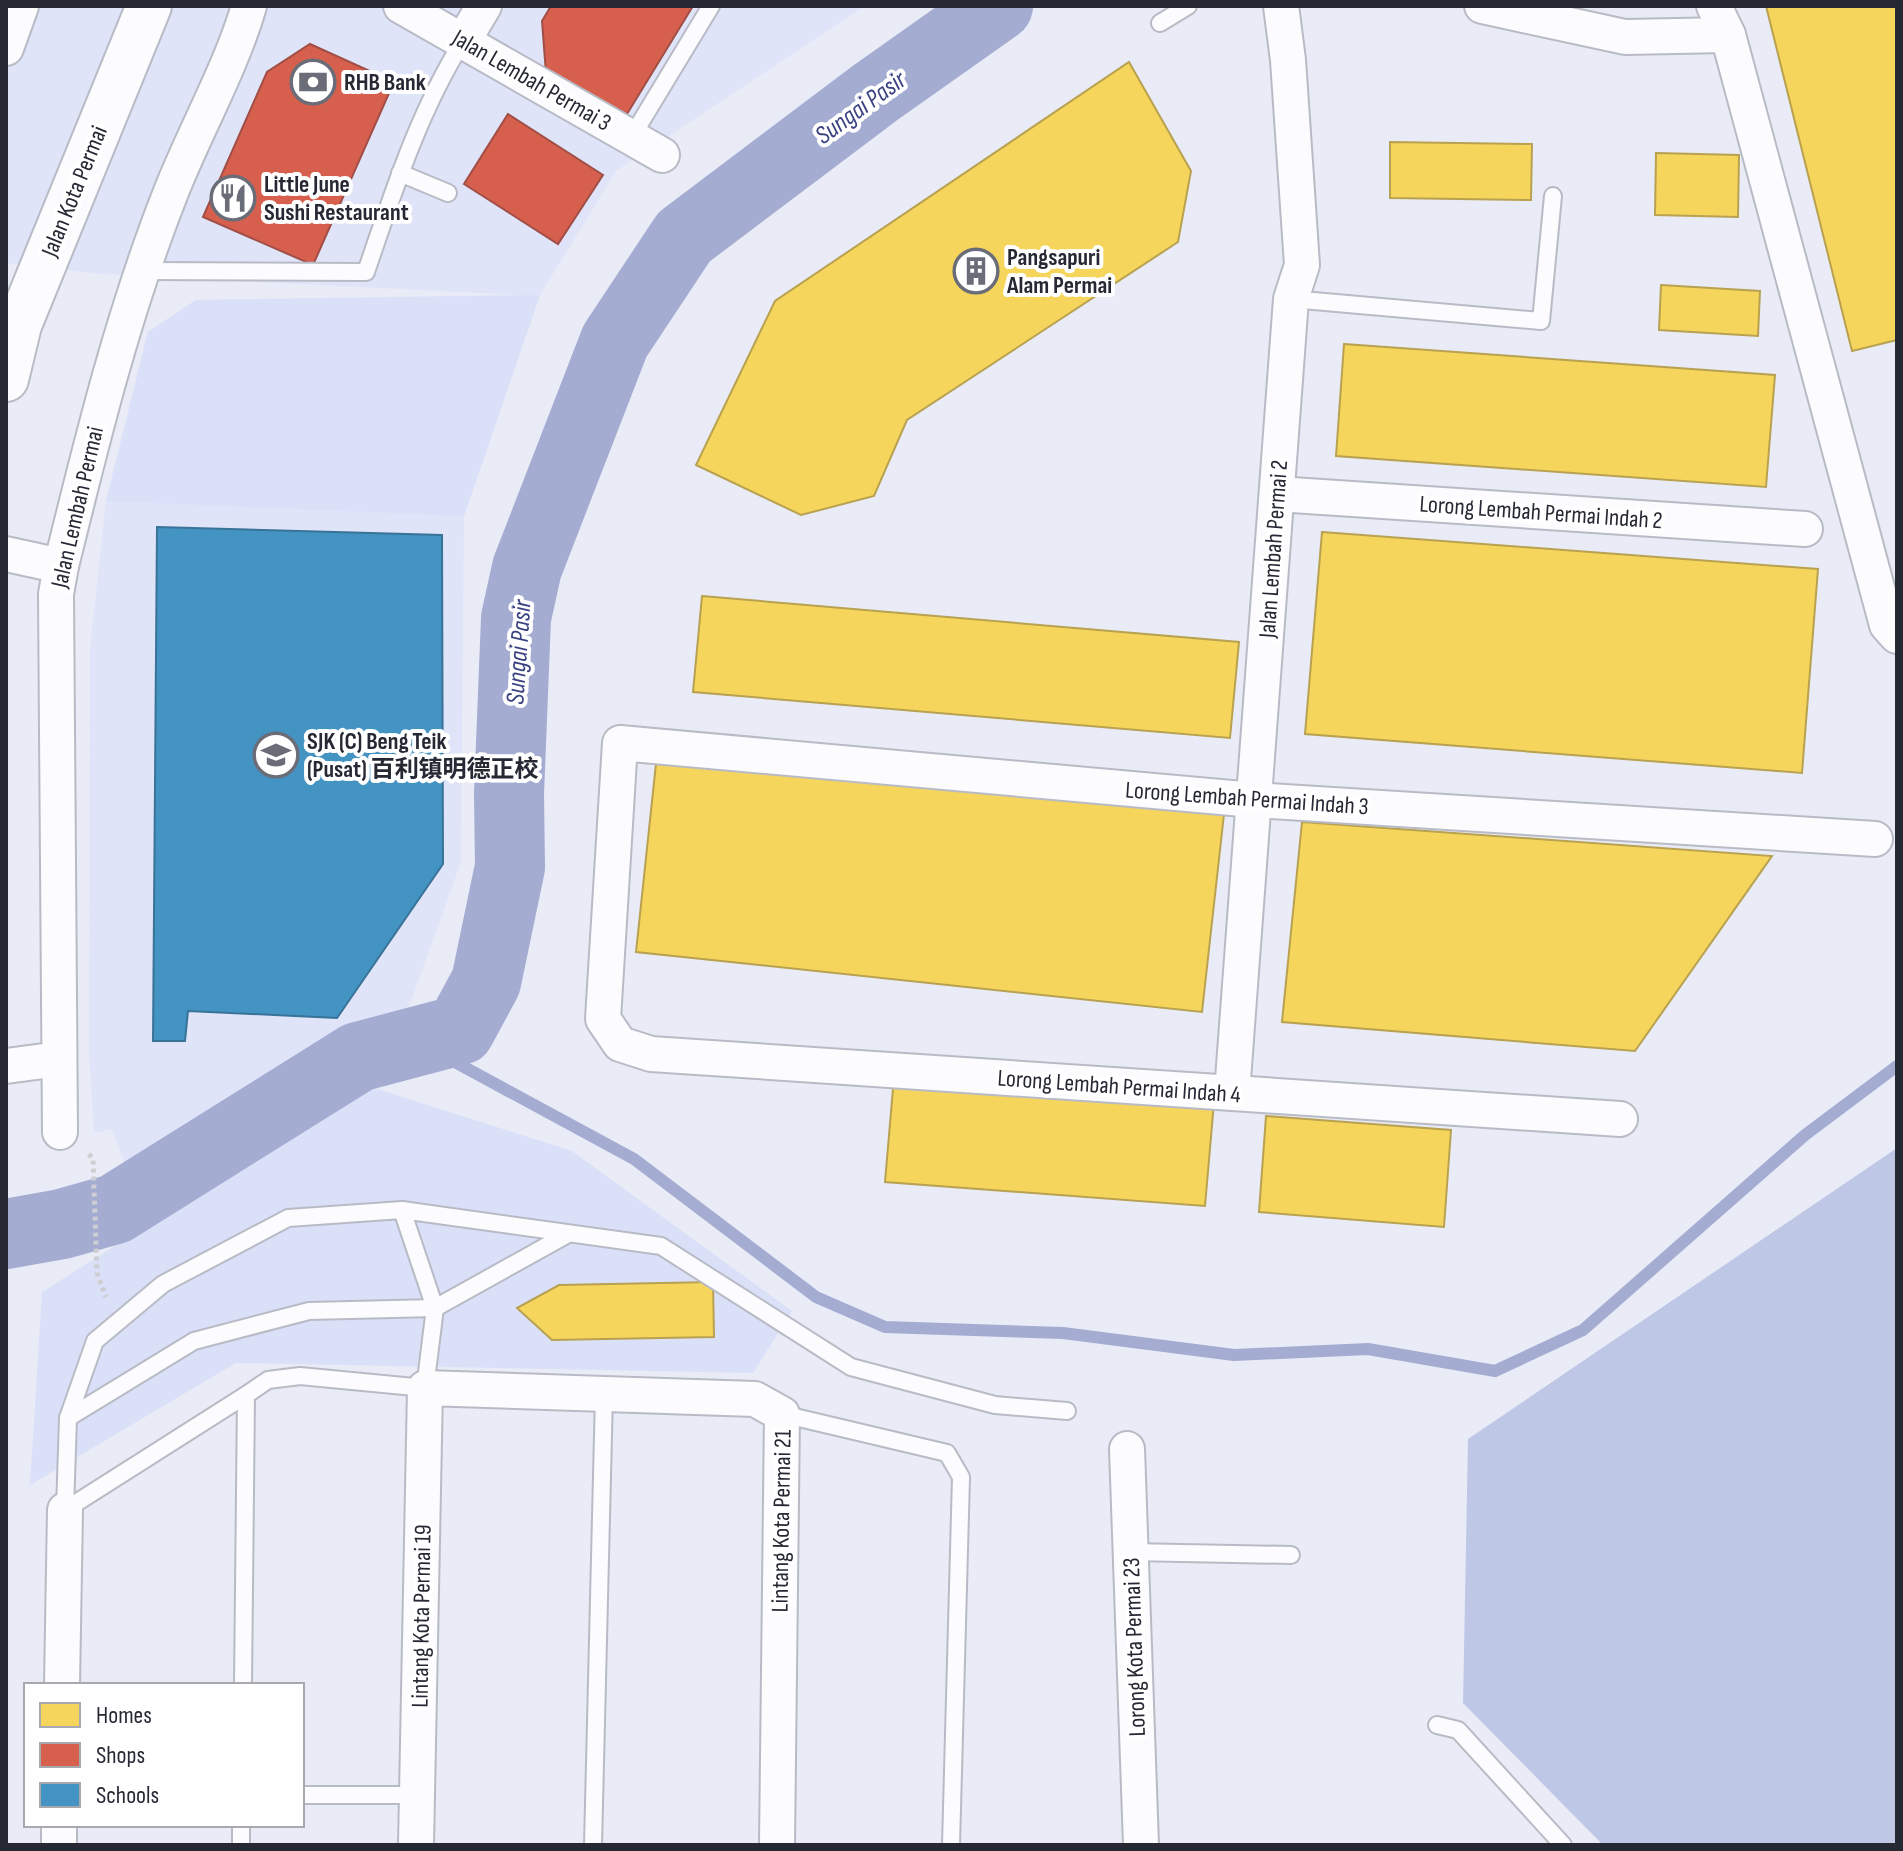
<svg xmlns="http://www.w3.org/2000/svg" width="1903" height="1851" viewBox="0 0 1903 1851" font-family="'Sofia Sans Condensed','Noto Sans SC',sans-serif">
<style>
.built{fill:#dfe4f9}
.green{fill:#dae0f8}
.forest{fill:#bfc7e7}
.homes{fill:#f6d55c;stroke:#b8a150;stroke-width:2}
.shops{fill:#d6604d;stroke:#a14f46;stroke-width:2}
.schools{fill:#4393c3;stroke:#3a7398;stroke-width:2}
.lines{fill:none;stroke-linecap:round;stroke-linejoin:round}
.stream{stroke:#a4acd2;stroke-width:12}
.river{stroke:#a4acd2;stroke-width:70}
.lane-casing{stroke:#b8bbc5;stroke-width:20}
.street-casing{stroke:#b8bbc5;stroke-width:38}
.secondary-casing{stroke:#b8bbc5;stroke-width:48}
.path{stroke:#ceced2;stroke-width:5;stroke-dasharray:4 4;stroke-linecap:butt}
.lane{stroke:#fcfcfe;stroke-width:16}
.street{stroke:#fcfcfe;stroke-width:34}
.secondary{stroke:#fcfcfe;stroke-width:44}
.labels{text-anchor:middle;stroke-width:8;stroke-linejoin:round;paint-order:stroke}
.street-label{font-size:24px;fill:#262834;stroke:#fff}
.poi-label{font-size:24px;font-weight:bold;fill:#262834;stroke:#fff;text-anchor:start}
.water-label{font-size:26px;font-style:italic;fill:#3a4281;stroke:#fff}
</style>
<rect width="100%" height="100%" fill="#e9ecf6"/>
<polygon class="built" points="6,6 865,6 616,171 540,295 464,516 461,862 406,1015 355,1025 126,1167 112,1129 94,1133 89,1055 90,648 106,501 148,332 196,300 521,295 101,274 6,263"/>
<g class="green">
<polygon points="540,295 464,516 106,501 148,332 196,300"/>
<polygon points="368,1086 572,1151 792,1311 753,1373 236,1363 30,1485 42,1292"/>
</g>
<polygon class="forest" points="1897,1148 1897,1845 1603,1845 1463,1703 1468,1439"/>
<g class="homes">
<polygon points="1766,6 1897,6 1897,340 1852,351"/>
<polygon points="1129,62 1191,171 1178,242 907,420 874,496 801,515 696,465 775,301"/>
<polygon points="1390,142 1532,144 1531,200 1390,198"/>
<polygon points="1656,153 1739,155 1738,217 1655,215"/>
<polygon points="1661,285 1760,291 1758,336 1659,330"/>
<polygon points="1344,344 1775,375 1766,487 1336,456"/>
<polygon points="1322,532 1818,569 1802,773 1305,734"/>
<polygon points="702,596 1239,642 1230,738 693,692"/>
<polygon points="657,754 1224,814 1202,1012 636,952"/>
<polygon points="1302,822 1772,856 1635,1051 1282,1022"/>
<polygon points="894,1077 1214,1102 1205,1206 885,1182"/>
<polygon points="1266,1116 1451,1130 1444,1227 1259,1212"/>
<polygon points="713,1282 714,1337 552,1340 517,1308 559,1285"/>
</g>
<g class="shops">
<polygon points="551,6 693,6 627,114 546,73 542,21"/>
<polygon points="310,44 394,82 313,265 203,217 267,72"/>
<polygon points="508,114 603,175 558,244 464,184"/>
</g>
<polygon class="schools" points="157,527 442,535 443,864 337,1018 188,1011 185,1041 153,1041"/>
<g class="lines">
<polyline class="stream" points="416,1041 634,1159 816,1297 885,1327 1063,1333 1234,1355 1368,1349 1495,1371 1583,1330 1805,1135 1897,1066"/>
<polyline class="river" points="6,1234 62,1224 115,1209 358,1057 460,1030 486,982 510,867 509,794 516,618 527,568 615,341 684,237 875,93 998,6"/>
<g class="lane-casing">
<g id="lane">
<polyline points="1160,23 1188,6"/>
<polyline points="631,138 711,6"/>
<polyline points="400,173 448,193"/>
<path d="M 144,271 L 366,272 C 393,193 419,111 463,41"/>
<polyline points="1291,299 1541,321 1553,196"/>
<polyline points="402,1210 435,1308 568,1234"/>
<polyline points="782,1414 947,1453 961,1477 951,1845"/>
<polyline points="68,1418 95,1341 163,1284 288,1218 402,1210 661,1246 851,1367 995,1405 1067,1411"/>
<polyline points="65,1510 68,1418 194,1341 309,1311 435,1308 425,1388 300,1376 268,1380 246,1395 243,1685"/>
<polyline points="65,1510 246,1395"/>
<polyline points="1130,1552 1291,1555"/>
<polyline points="1437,1725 1458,1730 1563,1845"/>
<polyline points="302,1795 417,1795"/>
<polyline points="241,1845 241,1825"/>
<polyline points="593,1845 604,1394"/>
</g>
</g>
<g class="street-casing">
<g id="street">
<polyline points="401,6 662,155"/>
<polyline points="1482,6 1625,37 1728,35"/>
<polyline points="1714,6 1728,35 1887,625 1897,636"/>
<polyline points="463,41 484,6"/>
<polyline points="6,48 21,6"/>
<polyline points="1277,494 1805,529"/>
<polyline points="6,554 61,566"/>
<polyline points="6,1066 59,1059"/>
<polyline points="1232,1093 1291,299 1302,265 1288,60 1281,6"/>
<polyline points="1620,1119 651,1054 620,1044 603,1019 620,743 1254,800 1875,839"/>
<path d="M 60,1132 L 56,594 L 61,566 C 92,440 123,313 171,192 C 195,131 231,68 249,6"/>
<polyline points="1127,1449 1141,1845"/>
<polyline points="62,1685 65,1510"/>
<polyline points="59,1845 59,1825"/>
<polyline points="416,1845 425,1388 755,1399 782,1414 777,1845"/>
</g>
</g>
<g class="secondary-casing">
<polyline id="secondary" points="6,379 19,325 149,6"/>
</g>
<polyline class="path" points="89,1154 93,1159 97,1273 106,1297"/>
<use href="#lane" class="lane"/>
<use href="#street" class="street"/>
<use href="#secondary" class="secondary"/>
</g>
<defs>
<g id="bank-ring" transform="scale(2.3)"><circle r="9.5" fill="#fff" stroke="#6a6d78" stroke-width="1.5"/><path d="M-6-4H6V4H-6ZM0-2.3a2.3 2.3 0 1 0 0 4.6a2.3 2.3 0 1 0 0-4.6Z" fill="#6a6d78"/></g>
<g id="restaurant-ring" transform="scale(2.3)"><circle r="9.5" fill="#fff" stroke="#6a6d78" stroke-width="1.5"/><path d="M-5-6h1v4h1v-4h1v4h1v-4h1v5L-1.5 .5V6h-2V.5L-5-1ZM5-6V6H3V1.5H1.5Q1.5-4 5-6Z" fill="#6a6d78"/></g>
<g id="building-ring" transform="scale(2.3)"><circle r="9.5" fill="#fff" stroke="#6a6d78" stroke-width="1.5"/><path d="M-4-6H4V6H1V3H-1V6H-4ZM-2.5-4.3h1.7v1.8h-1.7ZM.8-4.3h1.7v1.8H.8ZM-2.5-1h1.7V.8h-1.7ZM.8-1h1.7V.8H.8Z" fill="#6a6d78"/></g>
<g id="school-ring" transform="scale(2.3)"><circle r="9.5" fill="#fff" stroke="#6a6d78" stroke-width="1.5"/><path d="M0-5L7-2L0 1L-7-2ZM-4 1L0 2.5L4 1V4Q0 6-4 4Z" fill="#6a6d78"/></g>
</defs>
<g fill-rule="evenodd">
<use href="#bank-ring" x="313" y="82"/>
<use href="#restaurant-ring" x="233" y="198"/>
<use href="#building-ring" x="976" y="271"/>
<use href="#school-ring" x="276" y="755"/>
</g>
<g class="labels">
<g class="street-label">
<text transform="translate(532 80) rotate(30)" y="8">Jalan Lembah Permai 3</text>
<text transform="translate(74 191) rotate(-68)" y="8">Jalan Kota Permai</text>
<text transform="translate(77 507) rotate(-77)" y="8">Jalan Lembah Permai</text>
<text transform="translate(1541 512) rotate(4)" y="8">Lorong Lembah Permai Indah 2</text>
<text transform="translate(1273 549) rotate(-86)" y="8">Jalan Lembah Permai 2</text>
<text transform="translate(1247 798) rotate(4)" y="8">Lorong Lembah Permai Indah 3</text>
<text transform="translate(1119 1086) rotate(4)" y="8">Lorong Lembah Permai Indah 4</text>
<text transform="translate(781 1521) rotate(-89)" y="8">Lintang Kota Permai 21</text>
<text transform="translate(421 1616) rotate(-89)" y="8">Lintang Kota Permai 19</text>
<text transform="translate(1134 1647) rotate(-92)" y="8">Lorong Kota Permai 23</text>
</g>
<g class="poi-label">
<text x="344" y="90">RHB Bank</text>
<text x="264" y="192">Little June<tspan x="264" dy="28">Sushi Restaurant</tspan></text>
<text x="1007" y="265">Pangsapuri<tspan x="1007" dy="28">Alam Permai</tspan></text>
<text x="307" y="749">SJK (C) Beng Teik<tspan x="307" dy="28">(Pusat) 百利镇明德正校</tspan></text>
</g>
<g class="water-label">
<text transform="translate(860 107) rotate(-36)" y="9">Sungai Pasir</text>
<text transform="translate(518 652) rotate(-86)" y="9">Sungai Pasir</text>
</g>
</g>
<rect width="1903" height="1851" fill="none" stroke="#262834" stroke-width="16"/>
<rect x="24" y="1683" width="280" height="144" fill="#ffffff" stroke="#a8a9ae" stroke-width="2"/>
<rect x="40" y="1703" width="40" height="24" fill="#f6d55c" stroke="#a8a9ae" stroke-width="2"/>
<text x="96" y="1723" font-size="24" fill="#262834">Homes</text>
<rect x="40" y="1743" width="40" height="24" fill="#d6604d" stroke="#a8a9ae" stroke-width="2"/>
<text x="96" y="1763" font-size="24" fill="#262834">Shops</text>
<rect x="40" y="1783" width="40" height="24" fill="#4393c3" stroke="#a8a9ae" stroke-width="2"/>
<text x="96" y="1803" font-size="24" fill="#262834">Schools</text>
</svg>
